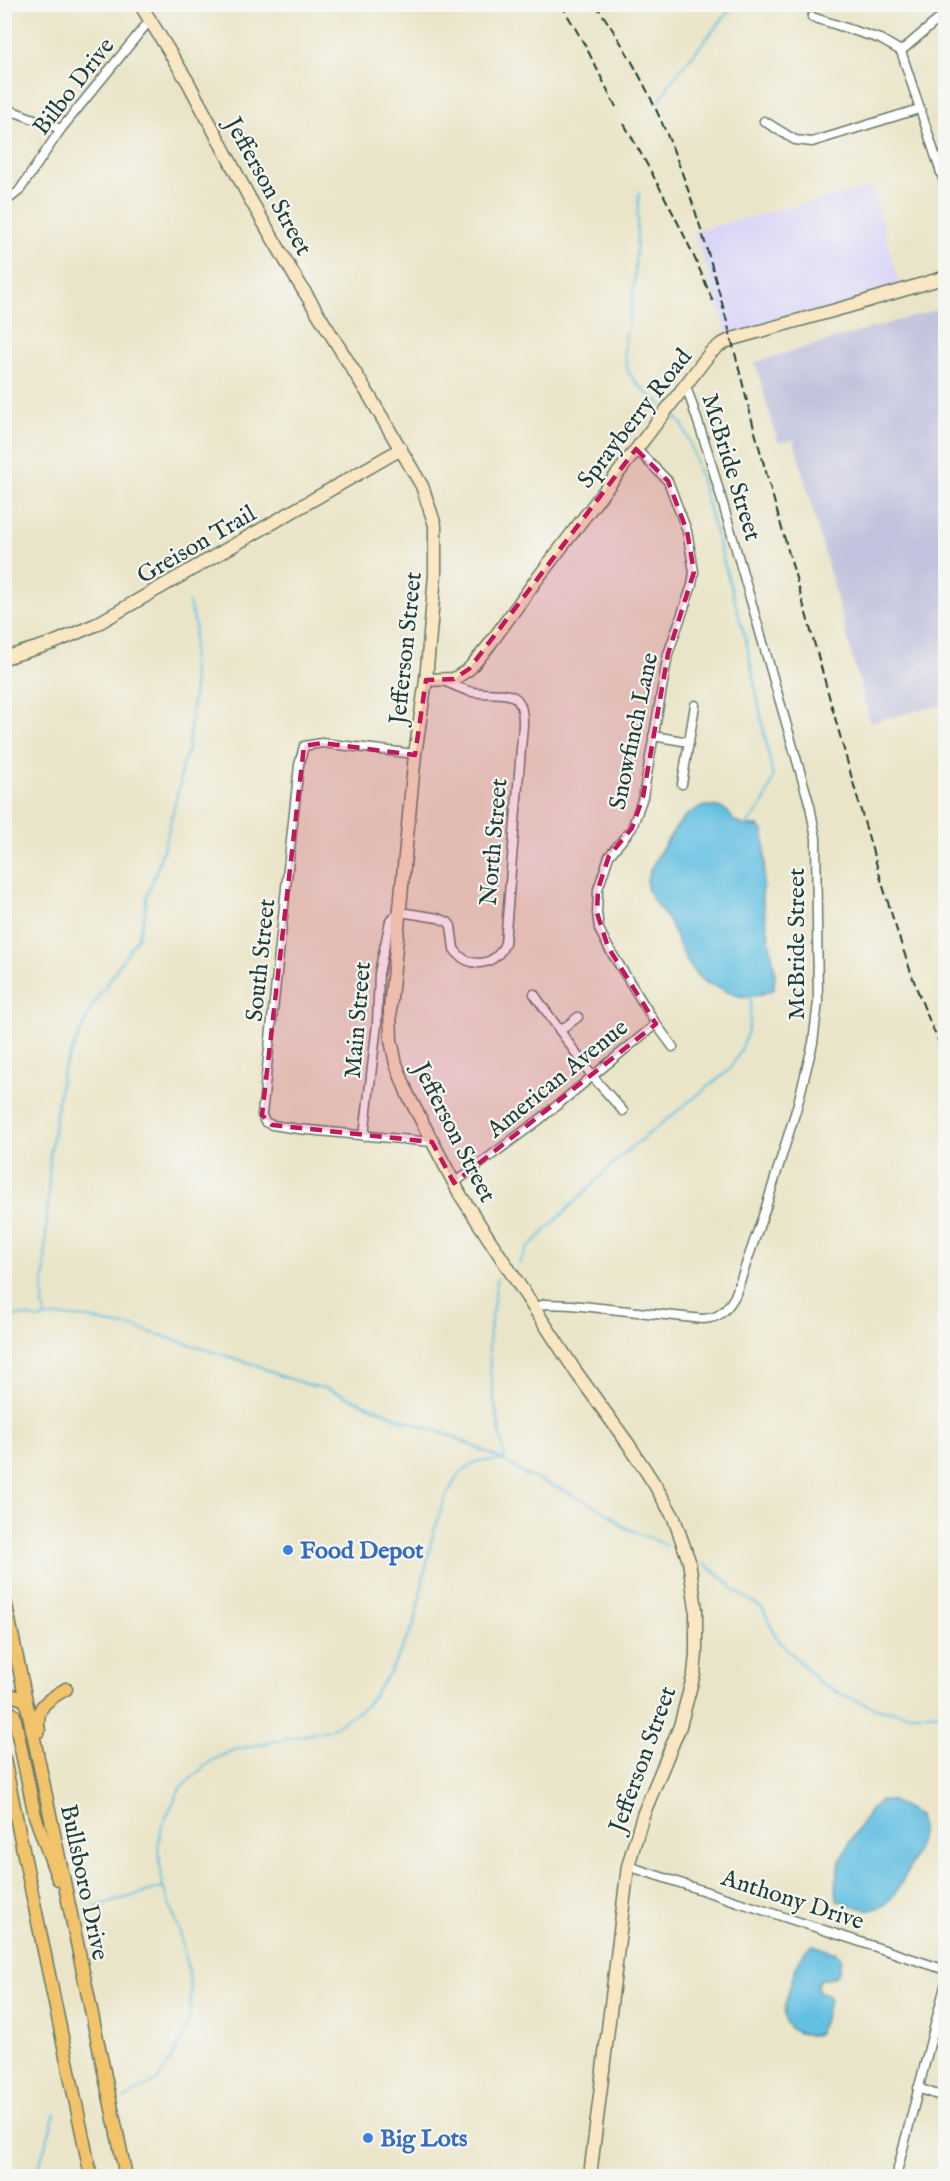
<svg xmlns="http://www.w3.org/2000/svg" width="950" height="2181" viewBox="0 0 950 2181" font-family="'IM FELL English',serif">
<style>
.built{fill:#dbd6f7}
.industrial{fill:#c1c2dd}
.water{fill:#64c0e2;stroke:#427e8b;stroke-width:1.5}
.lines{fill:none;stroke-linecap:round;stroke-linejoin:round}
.stream{stroke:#64c0e2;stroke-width:2}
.street-casing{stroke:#667868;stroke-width:11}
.secondary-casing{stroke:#667868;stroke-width:15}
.primary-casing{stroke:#667868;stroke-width:15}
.street{stroke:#fff;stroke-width:8}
.secondary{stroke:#f9e7c3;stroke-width:12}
.primary{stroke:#f1c36a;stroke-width:12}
.rail{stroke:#1f3d34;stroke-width:2;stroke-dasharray:9 4.5;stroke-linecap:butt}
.marked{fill:#c2185b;fill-opacity:0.2;stroke:#c2185b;stroke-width:4.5;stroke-dasharray:12 8;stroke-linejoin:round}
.shop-dot{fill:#3f7fe0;stroke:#f6f6f2;stroke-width:2}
.labels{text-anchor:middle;stroke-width:4.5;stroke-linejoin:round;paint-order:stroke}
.street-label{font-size:24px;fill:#1f3d34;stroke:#f6f6f2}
.shop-label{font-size:24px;font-weight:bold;fill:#366cbe;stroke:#f6f6f2;text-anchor:start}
</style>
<rect width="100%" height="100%" fill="#f6f6f2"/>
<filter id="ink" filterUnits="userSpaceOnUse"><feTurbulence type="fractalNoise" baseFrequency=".0167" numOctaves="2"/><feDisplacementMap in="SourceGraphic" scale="12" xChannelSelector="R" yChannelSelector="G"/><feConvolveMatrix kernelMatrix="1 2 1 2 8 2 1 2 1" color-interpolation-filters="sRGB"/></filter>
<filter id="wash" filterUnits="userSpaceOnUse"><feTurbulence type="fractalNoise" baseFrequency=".008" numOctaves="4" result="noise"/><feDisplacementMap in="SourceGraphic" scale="24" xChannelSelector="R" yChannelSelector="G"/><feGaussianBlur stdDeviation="1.35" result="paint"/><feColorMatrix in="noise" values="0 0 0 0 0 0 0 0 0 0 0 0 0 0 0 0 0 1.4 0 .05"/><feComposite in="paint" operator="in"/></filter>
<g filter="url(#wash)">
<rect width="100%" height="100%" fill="#eae5c8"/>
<polygon class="built" points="872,187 902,293 729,340 694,231"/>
<polygon class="industrial" points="945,307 945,704 870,722 794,440 778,442 755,362"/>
<g class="water">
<path d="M 705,806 L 719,807 L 727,811 L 734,821 L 746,826 L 758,826 L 764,832 L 765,861 L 762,897 L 775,972 L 774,989 C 755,998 741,1000 722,989 C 717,986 710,985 705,982 C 685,969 679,939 667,919 C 660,907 645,894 647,880 C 649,867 673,831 682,820 C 688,813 696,809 705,806 Z"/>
<path d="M 880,1801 L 892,1801 L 919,1815 C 920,1821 921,1827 921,1833 C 918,1851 896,1904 878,1908 C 865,1912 850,1904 837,1900 C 833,1867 843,1852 860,1826 C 866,1816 871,1807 880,1801 Z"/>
<path d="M 813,1945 L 836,1953 L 840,1957 C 841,1973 837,1980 820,1979 L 817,1984 L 818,1991 L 827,1994 L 830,2000 C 826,2009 824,2023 819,2031 C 817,2035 812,2036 807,2035 C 775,2030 784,2006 791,1984 C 796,1967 797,1955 813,1945 Z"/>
</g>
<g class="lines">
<g class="stream">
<polyline points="659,102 672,80 735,4"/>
<path d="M 639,192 C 636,229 637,267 632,304 C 629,326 620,346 627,368 C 633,384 650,395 662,405"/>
<path d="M 671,412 L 682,424 L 690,442 L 746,641 L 773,777 C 767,800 761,809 746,826"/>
<path d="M 519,1263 L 528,1248 L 623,1154 L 728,1071 C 745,1048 753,1025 750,997"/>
<path d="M 497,1278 C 495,1301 489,1324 489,1347 C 489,1385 499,1423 505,1461"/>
<polyline points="45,1317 43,1303 50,1155 62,1073 93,1005 138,937 145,913 146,898 157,869 167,836 180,783 181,769 188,750 194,688 192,663 195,624 189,603"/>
<polyline points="4,1318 21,1315 38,1319 56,1316 90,1318 105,1323 134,1327 256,1365 278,1375 309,1385 329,1389 401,1419 454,1437 505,1461 524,1474 561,1489 595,1506 612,1516 622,1526 666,1545"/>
<polyline points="703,1563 726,1580 734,1590 763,1609 776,1637 819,1682 839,1693 875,1708 906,1714 934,1714 946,1711"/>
<polyline points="95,1907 163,1887"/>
<polyline points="4,1931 7,1930"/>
<polyline points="124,2099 158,2080 179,2046 190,2017 191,1987 180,1932 163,1887 158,1847 162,1826 180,1788 211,1761 233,1750 329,1730 366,1706 390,1672 414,1625 432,1538 444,1500 458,1475 468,1467 478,1461 505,1461"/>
<polyline points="36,2176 55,2113"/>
</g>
</g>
</g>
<g filter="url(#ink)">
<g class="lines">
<g class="street-casing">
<g id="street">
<polyline points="812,17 880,39 901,51"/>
<polyline points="901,51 946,188"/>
<polyline points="901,51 946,13"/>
<polyline points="4,108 61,129"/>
<polyline points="764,121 795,140 812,142 919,109"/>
<polyline points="4,203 19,191 61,129 150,20"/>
<polyline points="636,449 668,481 687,531 694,572 692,585 668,654 643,797 632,828 609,856 598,889 597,913 599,929 608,947 656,1024 673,1047"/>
<polyline points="653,736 689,742"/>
<polyline points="415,754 322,743 304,746 299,765 262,1115 265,1122 272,1125 298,1129 432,1142"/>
<polyline points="682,784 695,705"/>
<polyline points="534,994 592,1076 623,1111"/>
<polyline points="560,1031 578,1017"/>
<path d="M 364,1136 L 377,1024 L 379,973 L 390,921 L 400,912 L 438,918 L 448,922 L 451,926 L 454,949 C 468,970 496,967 505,943 L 523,725 C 524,684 502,697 473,692 C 464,691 454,685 446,682"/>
<polyline points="454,1183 539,1120 656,1024"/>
<path d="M 533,1308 L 545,1304 L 572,1305 L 703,1319 C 720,1318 726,1311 735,1296 L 766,1207 L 797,1107 L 813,1043 L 818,1002 L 816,838 L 810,806 L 708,452 L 686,386"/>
<polyline points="628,1866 946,1970"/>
<polyline points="918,2088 946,2098"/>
<polyline points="897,2176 898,2168 946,1982"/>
</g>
</g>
<g class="secondary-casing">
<g id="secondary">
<polyline points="140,4 188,82 250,199 294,275 370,397 422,486 435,525 435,575 426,680 415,754 390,1009 391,1040 396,1064 408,1095 461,1196 576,1372 629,1445 655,1485 674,1518 689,1561 696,1609 696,1654 694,1674 680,1726 643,1815 628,1866 590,2176"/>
<polyline points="4,658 53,643 95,625 401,449"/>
<polyline points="426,680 454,679 469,669 487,648 534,583 710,353 720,345 732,339 850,306 946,277"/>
</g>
</g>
<g class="primary-casing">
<g id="primary">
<polyline points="4,1596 126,2176"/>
<polyline points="4,1683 7,1694 23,1699"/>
<polyline points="4,1707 14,1715 35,1816 58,1879"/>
<path d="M 39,1731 C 34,1707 47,1700 66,1689"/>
<polyline points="4,1759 91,2176"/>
</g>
</g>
<use href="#street" class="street"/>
<use href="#secondary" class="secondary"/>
<use href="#primary" class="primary"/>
<g class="rail">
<polyline points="561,4 586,47 618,111"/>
<path d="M 595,4 C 686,129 717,286 755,432 C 780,524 807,615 832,707 C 858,799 882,891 914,981 C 923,1007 935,1033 946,1059"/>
<path d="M 624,124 C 658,183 690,241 714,305"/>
</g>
</g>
</g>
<path class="marked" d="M 636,449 L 668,481 L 687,531 L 694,572 L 668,654 L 643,797 L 632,828 L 609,856 L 598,889 L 597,913 L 608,947 L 656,1024 L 454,1183 L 432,1142 L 272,1125 L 262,1115 L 304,746 L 322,743 L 415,755 L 426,680 L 454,679 L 469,669 Z"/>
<g class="shop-dot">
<circle cx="288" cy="1550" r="6"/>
<circle cx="368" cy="2138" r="6"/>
</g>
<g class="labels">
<g class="street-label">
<text transform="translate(73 86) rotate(-52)" y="8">Bilbo Drive</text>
<text transform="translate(269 186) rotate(61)" y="8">Jefferson Street</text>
<text transform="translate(634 418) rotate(-52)" y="8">Sprayberry Road</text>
<text transform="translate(732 467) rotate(73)" y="8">McBride Street</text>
<text transform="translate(196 544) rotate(-30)" y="8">Greison Trail</text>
<text transform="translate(405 648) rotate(-84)" y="8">Jefferson Street</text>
<text transform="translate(633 731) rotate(-78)" y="8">Snowfinch Lane</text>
<text transform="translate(493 842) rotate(-85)" y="8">North Street</text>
<text transform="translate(796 944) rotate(-90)" y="8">McBride Street</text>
<text transform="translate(260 960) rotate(-84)" y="8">South Street</text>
<text transform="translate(357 1020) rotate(-85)" y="8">Main Street</text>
<text transform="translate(557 1078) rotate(-39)" y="8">American Avenue</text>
<text transform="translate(455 1132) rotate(63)" y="8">Jefferson Street</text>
<text transform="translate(642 1759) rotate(-70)" y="8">Jefferson Street</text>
<text transform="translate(85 1882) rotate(78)" y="8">Bullsboro Drive</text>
<text transform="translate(793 1899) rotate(18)" y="8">Anthony Drive</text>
</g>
<g class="shop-label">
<text x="300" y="1558">Food Depot</text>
<text x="380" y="2146">Big Lots</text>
</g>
</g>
<rect width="950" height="2181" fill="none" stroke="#f6f6f2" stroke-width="24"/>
</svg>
